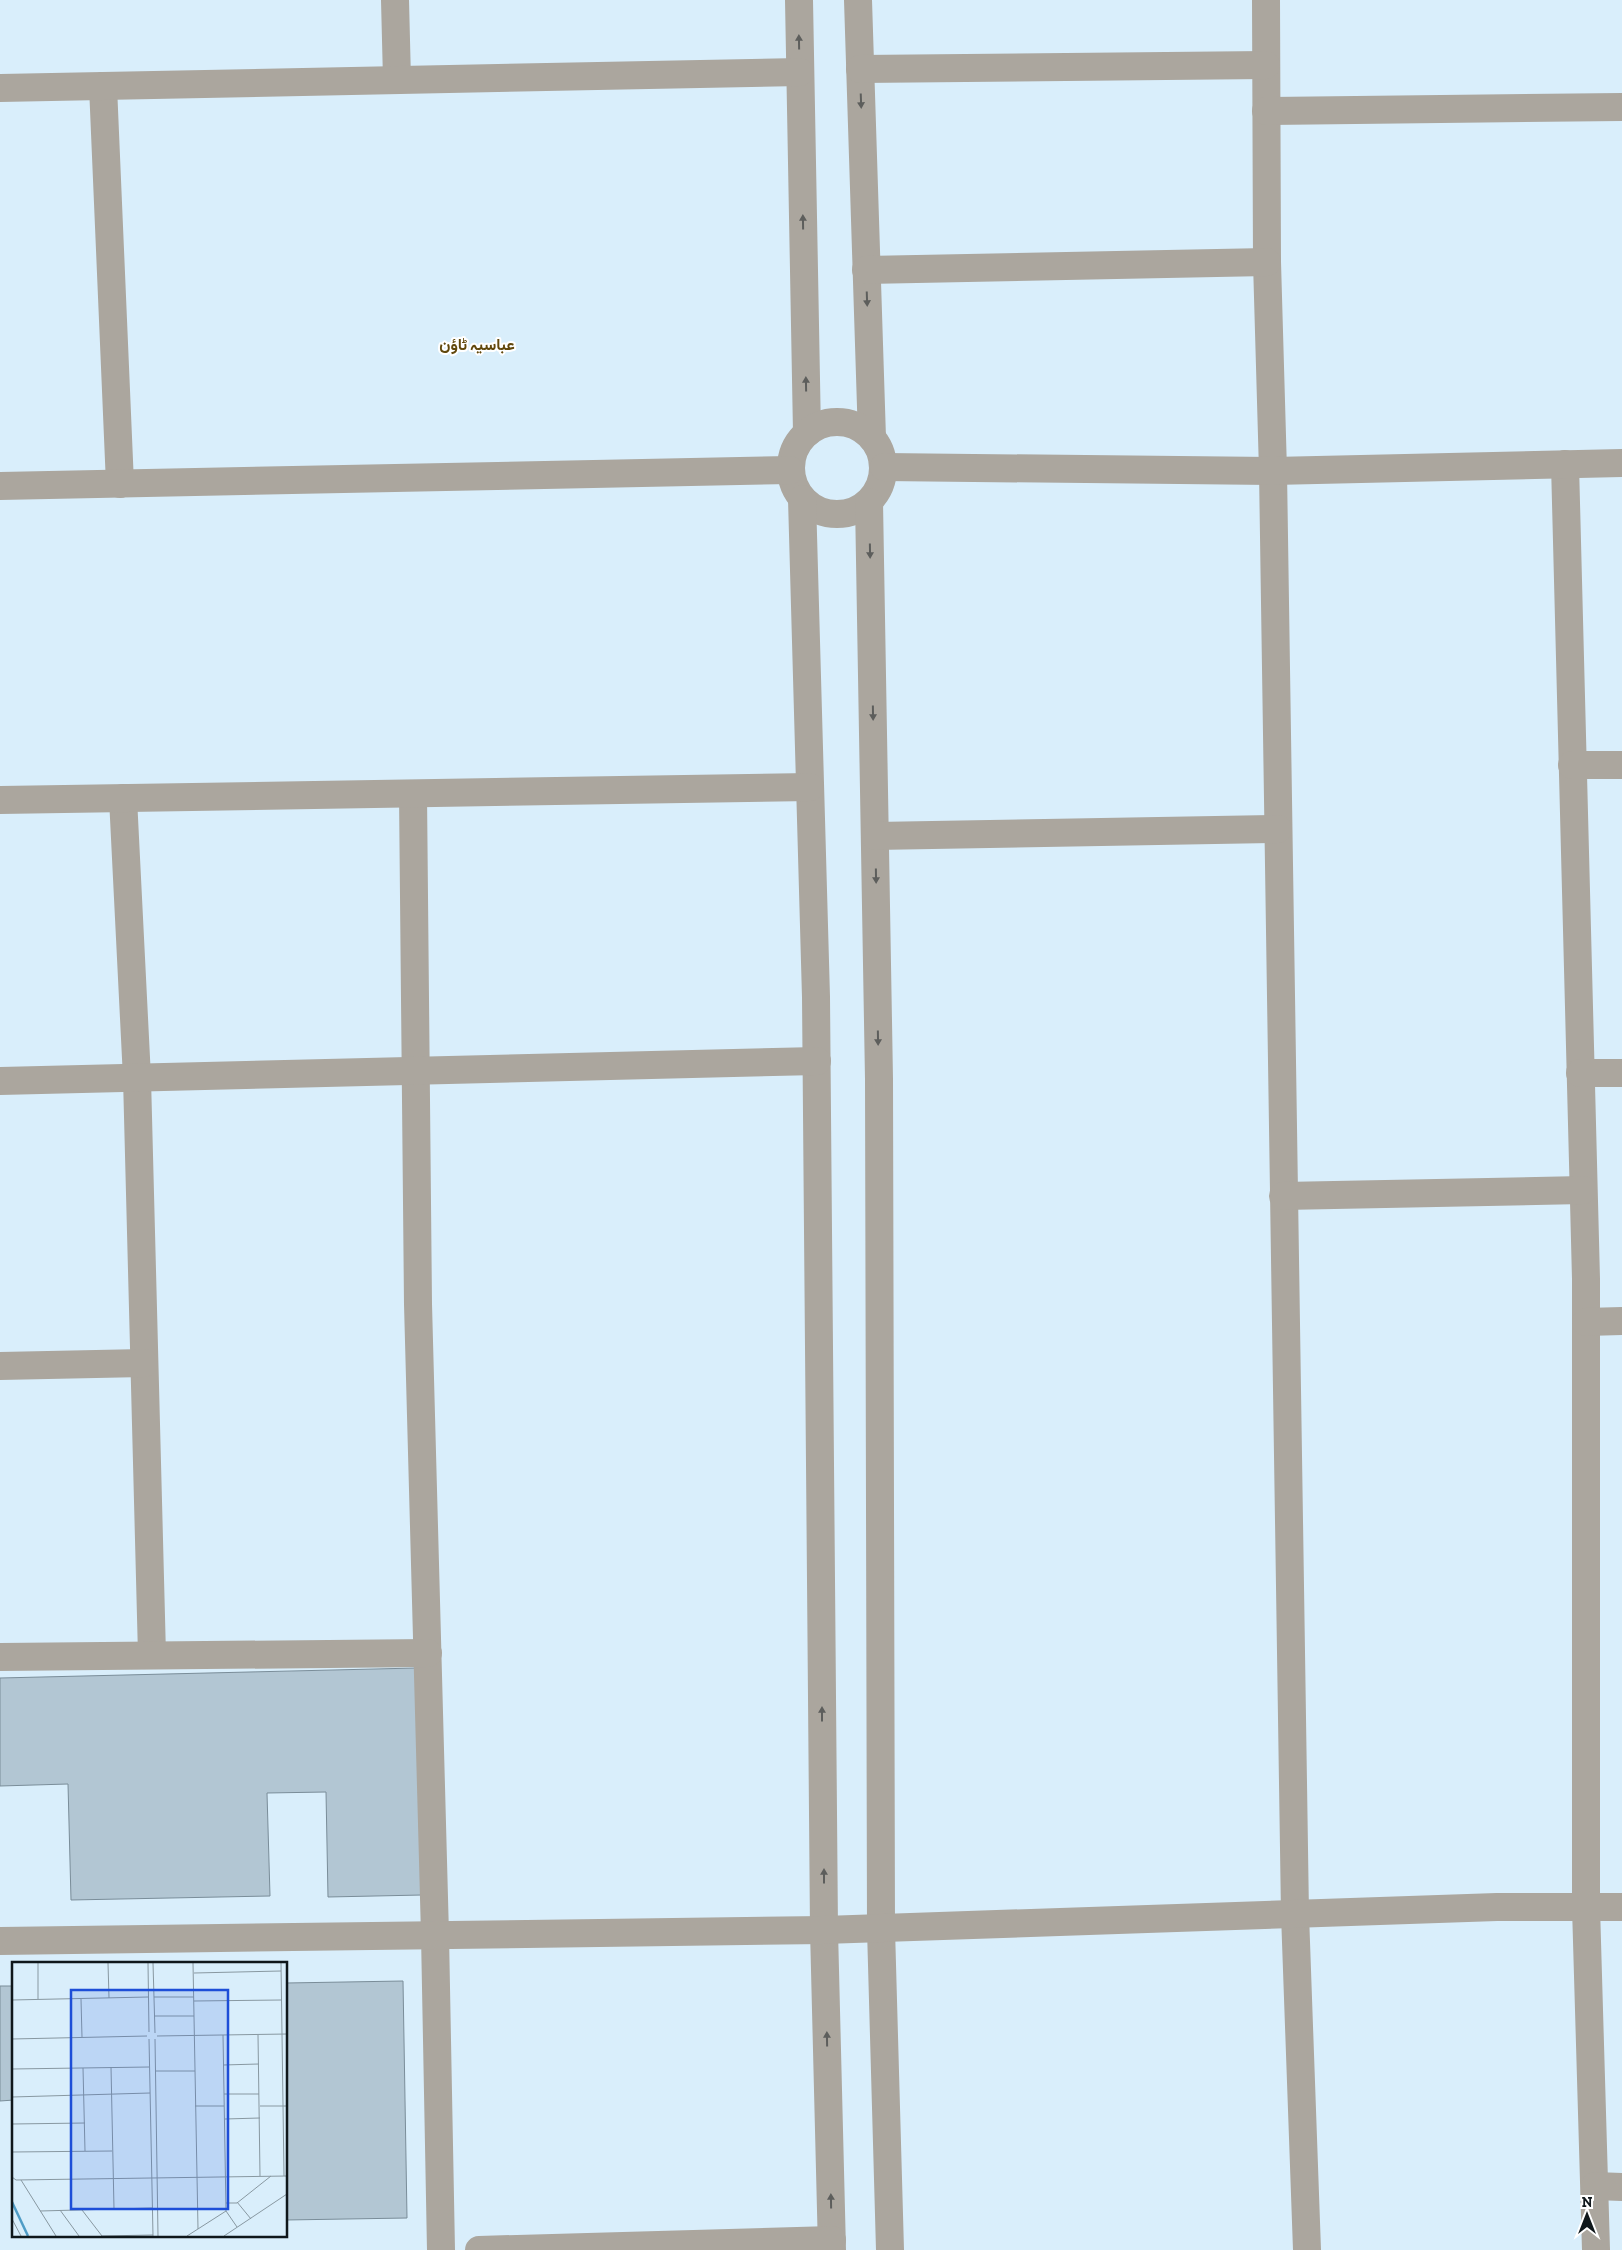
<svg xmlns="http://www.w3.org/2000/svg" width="1622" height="2250" viewBox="0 0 1622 2250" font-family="'Zilla Slab',Vazirmatn,serif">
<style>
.building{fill:#b2c6d3;stroke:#7a8d99}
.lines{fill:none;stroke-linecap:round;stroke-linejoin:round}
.minor{stroke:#aba69e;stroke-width:28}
.oneway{fill:#5d5e5c}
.labels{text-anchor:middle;stroke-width:4;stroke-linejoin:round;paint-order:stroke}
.neighbourhood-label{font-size:16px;font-weight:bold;fill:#61480c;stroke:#fff}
.inset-river{fill:none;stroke:#4f9cc6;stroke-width:2.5}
.inset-road{fill:none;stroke:#8898a1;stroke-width:1}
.view{fill:#1d4ed8;fill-opacity:0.15;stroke:#1d4ed8;stroke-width:2.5}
.inset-edge{fill:none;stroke:#0f171b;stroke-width:2.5}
</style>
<rect width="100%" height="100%" fill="#d9eefb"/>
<g class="building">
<polygon points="416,1668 422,1895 328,1897 326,1792 267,1793 270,1896 71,1900 68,1784 0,1786 0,1678"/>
<polygon points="403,1981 407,2218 286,2220 286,1983"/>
<polygon points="0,1986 14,1986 14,2100 0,2101"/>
</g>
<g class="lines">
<g class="minor">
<polyline points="395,0 397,80"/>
<polyline points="799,0 807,433"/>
<polyline points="858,0 872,438"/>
<polyline points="1266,0 1267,262 1273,471 1295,1914 1307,2250"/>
<polyline points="860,69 1266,65"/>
<polyline points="103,86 120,484"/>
<polyline points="0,88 800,72"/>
<polyline points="1266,111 1622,107"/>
<polyline points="866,270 1267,262"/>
<circle cx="837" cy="468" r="46"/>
<polyline points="1565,464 1586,1279 1586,1907 1596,2250"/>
<polyline points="884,467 1273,471 1622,463"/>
<polyline points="0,486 790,470"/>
<polyline points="802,499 816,997 824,1930 832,2250"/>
<polyline points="869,502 879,1079 881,1929 890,2250"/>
<polyline points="1572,765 1622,765"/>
<polyline points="413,794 418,1304 435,1935 441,2250"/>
<polyline points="123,798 137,1078 152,1655"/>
<polyline points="0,800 810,787"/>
<polyline points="875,836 1278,829"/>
<polyline points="1580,1073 1622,1073"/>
<polyline points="0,1081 817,1061"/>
<polyline points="1283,1196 1583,1190"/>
<polyline points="1586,1322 1622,1321"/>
<polyline points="0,1366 144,1363"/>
<polyline points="0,1657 428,1653"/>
<polyline points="0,1941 824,1930 1497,1907 1622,1907"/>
<polyline points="1595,2186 1622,2187"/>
<polyline points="479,2250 832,2240"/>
</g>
</g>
<defs><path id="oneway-solid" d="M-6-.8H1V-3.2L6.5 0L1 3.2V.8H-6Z" transform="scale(1.25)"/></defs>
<g class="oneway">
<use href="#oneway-solid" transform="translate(799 42) rotate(-91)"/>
<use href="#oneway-solid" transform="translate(861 101) rotate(88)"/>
<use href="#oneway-solid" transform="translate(803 222) rotate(-91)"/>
<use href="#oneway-solid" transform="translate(867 299) rotate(88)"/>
<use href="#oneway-solid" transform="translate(806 384) rotate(-91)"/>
<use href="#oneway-solid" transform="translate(870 551) rotate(89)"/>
<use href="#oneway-solid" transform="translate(873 713) rotate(89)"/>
<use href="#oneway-solid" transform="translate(876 876) rotate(89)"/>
<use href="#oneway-solid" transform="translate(878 1038) rotate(89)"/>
<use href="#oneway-solid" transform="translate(822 1714) rotate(-90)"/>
<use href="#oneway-solid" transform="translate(824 1876) rotate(-90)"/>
<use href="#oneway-solid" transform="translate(827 2039) rotate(-91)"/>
<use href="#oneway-solid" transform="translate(831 2201) rotate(-91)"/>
</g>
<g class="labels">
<g class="neighbourhood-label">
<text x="477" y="350">عباسیہ ٹاؤن</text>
</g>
</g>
<g transform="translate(12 1962)">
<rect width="275" height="275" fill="#d9eefb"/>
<path class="inset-river" d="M 0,240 L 16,274"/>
<path class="inset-road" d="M 26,1 L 26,37M 96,1 L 97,36M 136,1 L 137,70M 141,1 L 143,71M 181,1 L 186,267M 269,1 L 272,214M 182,11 L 269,9M 142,35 L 182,35M 69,37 L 70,75M 0,38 L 136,35M 182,39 L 269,38M 143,54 L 182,54M 211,73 L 214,249 L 225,265M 246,73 L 248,214M 145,74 L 275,72M 0,77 L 135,74M 137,77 L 141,274M 143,77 L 146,274M 211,103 L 247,102M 99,105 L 102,247M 71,106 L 73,189M 0,107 L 137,105M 144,109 L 183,109M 212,132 L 247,132M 0,135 L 138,131M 183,144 L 212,144M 248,144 L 275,144M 213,157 L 248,156M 0,162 L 73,161M 0,190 L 100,189M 0,215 L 4,218 L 275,214M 9,218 L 44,274M 225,240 L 239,257M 214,241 L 225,241 L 259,214M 48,248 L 67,274M 70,248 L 90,274M 28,249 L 140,246M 0,257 L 9,274M 89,274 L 141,273M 175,274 L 214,249M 212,274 L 275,232"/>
<path class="view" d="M 59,28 L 216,28 L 216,247 L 59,247 Z"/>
<rect width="275" height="275" class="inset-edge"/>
</g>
<g transform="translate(1587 2215)" stroke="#ffffff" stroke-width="4" paint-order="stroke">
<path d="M0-4L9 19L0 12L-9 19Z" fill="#0f171b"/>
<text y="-8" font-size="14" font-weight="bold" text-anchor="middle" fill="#0f171b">N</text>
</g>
</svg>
